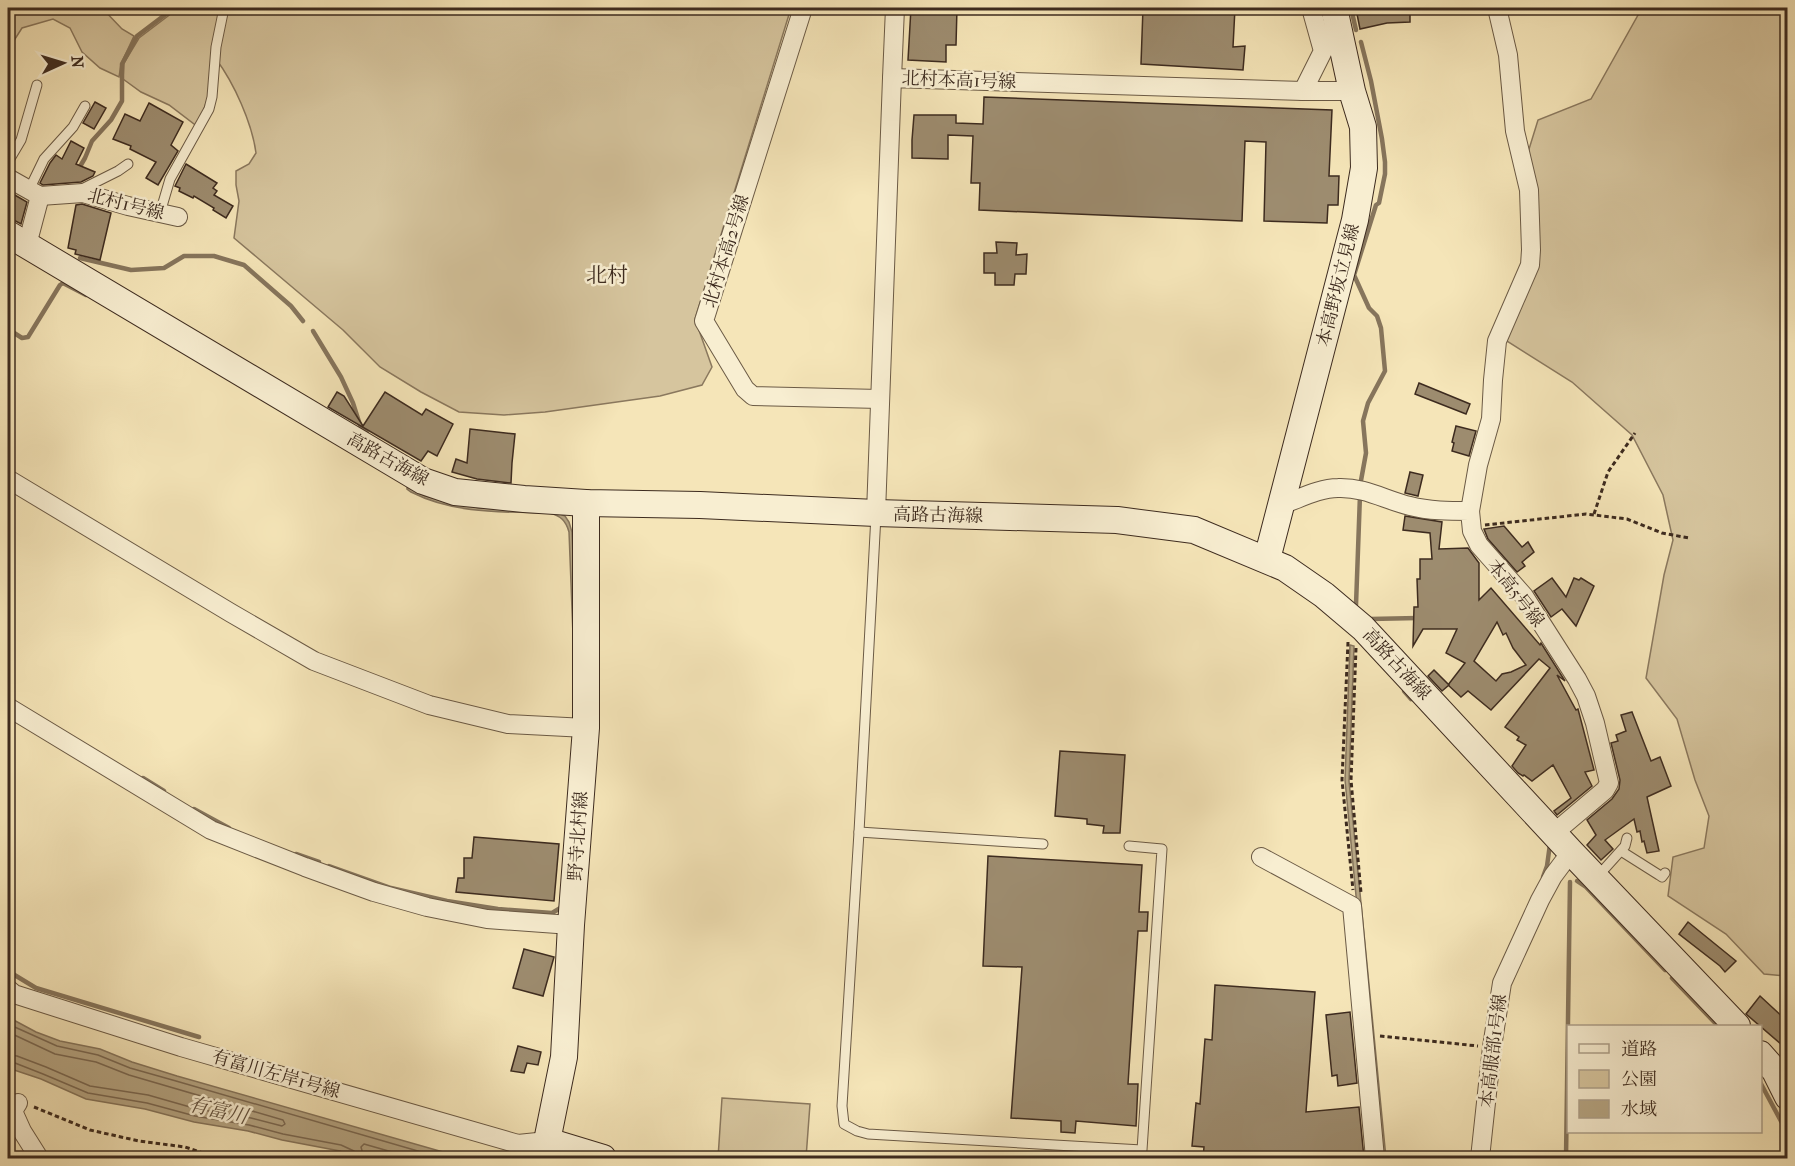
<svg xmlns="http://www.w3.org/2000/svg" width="1795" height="1166" viewBox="0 0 1795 1166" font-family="'IM FELL French Canon','Noto Serif JP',serif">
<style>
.green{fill:#d6c59e;stroke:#8a785e;stroke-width:1.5}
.water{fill:#b6a684;stroke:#86755c;stroke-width:1.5}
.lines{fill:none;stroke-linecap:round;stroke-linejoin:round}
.shore{stroke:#7a6852;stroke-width:1.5}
.stream{stroke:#86755c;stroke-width:4.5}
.building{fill:#9d8c6f;stroke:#3d2b1f;stroke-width:1.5;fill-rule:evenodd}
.lane-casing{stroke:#6b5a45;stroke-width:11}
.street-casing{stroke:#6b5a45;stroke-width:20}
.secondary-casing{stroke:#3d2b1f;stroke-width:28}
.path{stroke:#3d2b1f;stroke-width:3;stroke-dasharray:4.5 3;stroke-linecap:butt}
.lane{stroke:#f8eed1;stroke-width:9}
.street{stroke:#f8eed1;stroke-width:18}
.secondary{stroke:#f8eed1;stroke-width:26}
.labels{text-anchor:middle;stroke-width:5;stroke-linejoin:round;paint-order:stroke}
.street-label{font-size:18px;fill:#3d2b1f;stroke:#f8eed1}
.water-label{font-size:20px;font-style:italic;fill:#61503d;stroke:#f8eed1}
.quarter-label{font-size:21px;fill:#3d2b1f;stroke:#f8eed1}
</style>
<rect width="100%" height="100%" fill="#f5e5b8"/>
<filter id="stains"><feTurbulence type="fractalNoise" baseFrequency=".00333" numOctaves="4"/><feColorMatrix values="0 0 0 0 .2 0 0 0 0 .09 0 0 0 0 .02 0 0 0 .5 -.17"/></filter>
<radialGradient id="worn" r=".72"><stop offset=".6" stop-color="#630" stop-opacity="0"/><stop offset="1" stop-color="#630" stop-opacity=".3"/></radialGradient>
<g class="green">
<polygon points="8,8 102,8 122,29 134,36 121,64 119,77 100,68 82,52 70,28 53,19 22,28 8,50"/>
<polygon points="176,8 223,8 212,85 198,127 169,105 141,92 123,79 124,63 139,38 172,13"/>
<path d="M 226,8 L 791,8 L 695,319 L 712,367 L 702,385 L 660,396 L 545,412 L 504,415 L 459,412 L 421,392 L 380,367 L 343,330 L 234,238 L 239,201 L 236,185 L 236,171 L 249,164 L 256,153 C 252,123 234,83 216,59 Z"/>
<polygon points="1642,8 1787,8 1787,976 1764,974 1726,934 1668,896 1673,857 1704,848 1709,816 1695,780 1677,719 1646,678 1664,575 1673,540 1663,495 1632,435 1572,382 1502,338 1528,277 1525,162 1538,120 1591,99"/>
<polygon points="722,1098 810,1104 806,1158 718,1158"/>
</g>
<g class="water">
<path d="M 407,487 L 425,496 L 479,508 L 551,510 L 565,516 L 569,522 L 572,532 L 579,712 L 576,712 L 569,532 C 566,521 561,516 550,513 C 502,512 454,514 411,492 L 407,489 Z"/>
<polygon points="1350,645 1354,646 1349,781 1386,1158 1381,1158 1345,780"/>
<polygon points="8,1017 36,1032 60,1041 100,1049 132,1062 177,1076 464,1158 357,1158 340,1151 282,1140 248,1131 194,1122 145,1109 86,1099 41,1079 8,1068"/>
</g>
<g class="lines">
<g class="shore">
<polyline points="8,1024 57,1046 98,1055 130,1068 176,1081 442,1158"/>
<polyline points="8,1032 55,1054 96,1062 129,1075 283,1120 285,1124 282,1126 251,1118 197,1109 148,1095 90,1086 46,1067 17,1056 8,1055"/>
<polyline points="8,1062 15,1063 43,1074 88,1093 147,1103 195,1116 249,1125 283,1134 341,1145 354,1151 356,1158"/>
<polyline points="364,1158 361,1147 364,1144 413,1158"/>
</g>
<g class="stream">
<polyline points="1351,8 1356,30"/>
<polyline points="78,170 85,158 92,141 111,120 122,101 122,64 137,36 174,8"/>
<polyline points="80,258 131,270 164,268 184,256 214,256 244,265 291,306 303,321"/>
<polyline points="8,329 22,338 28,337 60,285 63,283 86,295"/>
<polyline points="313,331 341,377 353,403 360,425 367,433"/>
<polyline points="1360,486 1366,453 1363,421 1368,403 1385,371 1381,328 1377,316 1369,308 1354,275 1376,205 1379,203 1385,174 1385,162 1382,139 1371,81 1361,42"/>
<polyline points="1356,605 1360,495"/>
<polyline points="1370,619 1418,618"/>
<polyline points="1404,691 1411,699"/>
<polyline points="143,778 164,791"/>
<polyline points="194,809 229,828"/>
<polyline points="296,854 319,862"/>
<polyline points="329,866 391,888 447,901 498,909 552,913 562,907"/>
<polyline points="1543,877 1547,866 1550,844"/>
<polyline points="1577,881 1586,887 1665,970"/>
<polyline points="8,971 36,988 199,1037"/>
<polyline points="1672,978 1718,1026"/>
<polyline points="1760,1082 1788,1134"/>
<polyline points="8,1099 9,1100"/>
<polyline points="1566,1158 1570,882"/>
</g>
</g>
<g class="building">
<polygon points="911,8 957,8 956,45 946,45 946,62 908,60"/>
<polygon points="1143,8 1235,8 1233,47 1245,46 1243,70 1141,64"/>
<polygon points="1381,8 1410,8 1410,22 1387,23 1360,29 1357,14 1381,9"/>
<polygon points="984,97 1332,110 1329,176 1339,176 1338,205 1328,205 1327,223 1264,221 1266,142 1245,141 1242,221 979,210 980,183 971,183 973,136 948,135 948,159 912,158 912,140 914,115 956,115 956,123 983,124"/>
<polygon points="95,102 106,108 94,129 83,123"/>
<polygon points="149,103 183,122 171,145 178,151 158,185 146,178 156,162 130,149 131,146 113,139 125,114 140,121"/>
<polygon points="71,141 84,148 76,164 95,172 93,176 81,182 43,185 40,183 50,163 56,155 62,159"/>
<polygon points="186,164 217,183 213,188 217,191 214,195 233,206 226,218 213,210 214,208 194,196 193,198 179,191 180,188 175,186"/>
<polygon points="13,194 27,202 21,224 8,217 14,201 11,199"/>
<polygon points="82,204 111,213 100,260 75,254 76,250 68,248 76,205"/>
<polygon points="996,242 1017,243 1016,255 1027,254 1026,274 1015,274 1014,285 995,285 995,273 984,273 984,253 997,253"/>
<polygon points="1419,383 1470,404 1466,414 1415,394"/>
<polygon points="337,392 344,396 363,426 385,392 422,415 426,409 453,424 437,456 428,451 421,461 328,407"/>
<polygon points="1456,426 1476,431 1469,456 1452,451 1454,443 1452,442"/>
<polygon points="470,429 515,434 512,463 511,483 477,479 452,472 456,459 467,463"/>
<polygon points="1410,472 1423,475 1418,496 1405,493"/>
<path d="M 1405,516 L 1442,522 L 1439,549 L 1468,548 L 1479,563 L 1479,600 L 1491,588 L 1540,645 L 1541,643 L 1565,681 L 1557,675 L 1576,710 L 1578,709 L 1594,770 L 1585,772 L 1592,786 L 1557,815 L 1554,811 L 1571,798 L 1553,765 L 1532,781 L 1524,775 L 1523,776 L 1518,773 L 1512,766 L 1526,745 L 1517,740 L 1519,737 L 1505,727 L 1550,668 L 1539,659 L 1491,710 L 1468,691 L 1461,697 L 1448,685 L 1465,663 L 1446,653 L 1457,629 L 1423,629 L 1413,646 L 1414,607 L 1418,607 L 1417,579 L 1420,579 L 1420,559 L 1432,559 L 1430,533 L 1403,530 ZM 1497,622 L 1503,635 L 1506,633 L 1513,648 L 1526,665 L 1511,672 L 1502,674 L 1496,681 L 1474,661 Z"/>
<polygon points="1504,526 1522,547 1528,542 1534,552 1522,562 1525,566 1517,572 1488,539 1484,529"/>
<polygon points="1552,578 1566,597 1574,578 1579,580 1581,578 1594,586 1576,626 1562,609 1551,617 1534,591"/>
<polygon points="1434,670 1449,685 1442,691 1428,676"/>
<polygon points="1632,712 1651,761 1660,757 1671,786 1647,797 1659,851 1647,853 1644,841 1642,842 1640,831 1637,832 1634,819 1605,840 1613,849 1601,860 1587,845 1596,835 1587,820 1612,799 1619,789 1620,780 1611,743 1618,741 1616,735 1626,731 1621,715"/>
<polygon points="1060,751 1125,755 1120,833 1103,833 1104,826 1087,824 1087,819 1055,816"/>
<polygon points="474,837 559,844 554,901 456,892 458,878 464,878 464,858 472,858"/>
<polygon points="988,856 1142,865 1139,912 1148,912 1147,931 1138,931 1128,1084 1138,1084 1136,1126 1076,1121 1075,1133 1061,1132 1061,1121 1011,1118 1022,967 983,966"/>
<polygon points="1688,922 1736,961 1725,972 1720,966 1679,934"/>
<polygon points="524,949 554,957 543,996 513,988"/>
<polygon points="1215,985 1315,992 1306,1112 1359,1107 1364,1158 1203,1158 1204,1147 1192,1146 1196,1103 1200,1104 1205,1039 1212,1040"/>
<polygon points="1760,996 1788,1022 1788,1050 1746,1014"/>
<polygon points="1350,1012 1357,1083 1338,1086 1337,1075 1332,1076 1326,1015"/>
<polygon points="518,1046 541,1052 538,1065 527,1063 524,1073 511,1071"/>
</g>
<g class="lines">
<g class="lane-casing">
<g id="lane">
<polyline points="8,162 21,140 37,85"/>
<polyline points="29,190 44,159 73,127 85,106"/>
<polyline points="80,190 118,171 128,164"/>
<polyline points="160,213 170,179 209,109 212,97 216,47 224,8"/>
<polyline points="876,515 859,832 842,1106 844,1124 857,1131 868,1134 1142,1150 1162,849 1129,846"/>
<polyline points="859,832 1043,844"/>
<polyline points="1621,851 1659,875 1662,877 1665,873"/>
<polyline points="1598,876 1625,846 1627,838"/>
</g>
</g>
<g class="street-casing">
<g id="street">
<polyline points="803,8 704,321 745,389 753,396 880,399"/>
<polyline points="892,78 895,8"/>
<polyline points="1303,91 1323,51 1311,8"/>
<polyline points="8,178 40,196 83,193 128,206 178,217"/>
<polyline points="27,245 40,196"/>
<polyline points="8,479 231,613 314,661 429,705 508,724 586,728"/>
<path d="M 1281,505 C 1299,499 1319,488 1338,488 C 1365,487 1385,500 1410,506 C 1429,511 1450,511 1470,511 L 1472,531 L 1479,545 L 1524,596 L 1577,679 L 1586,696 L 1595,723 L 1609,783 L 1605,790 L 1554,833"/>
<polyline points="1470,511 1478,465 1491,419 1493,380 1497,341 1530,265 1531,250 1529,190 1515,131 1508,55 1497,8"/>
<polyline points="876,513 892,78 1303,91 1352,91"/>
<polyline points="8,707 211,830 305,867 374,892 427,907 487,919 571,925"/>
<polyline points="1261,857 1352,906 1375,1158"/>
<polyline points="8,989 14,994 181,1047 518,1144 547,1141"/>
<polyline points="18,1103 13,1111 22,1131 39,1158"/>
<polyline points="1480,1158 1492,1047 1502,983 1540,900 1553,876 1571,852"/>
</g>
</g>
<g class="secondary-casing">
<g id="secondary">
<polyline points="8,234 423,481 455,492 524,499 586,503 700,505 876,513 1117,520 1194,530 1285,568 1324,595 1363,628 1571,852 1737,1026"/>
<polyline points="1267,559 1355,220 1364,168 1363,127 1352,91 1334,8"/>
<polyline points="1760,1054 1775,1071 1788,1097"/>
<polyline points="547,1141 603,1158"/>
<polyline points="528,1158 547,1141 564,1057 571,925 586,728 586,503"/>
</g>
</g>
<g class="path">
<polyline points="1594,514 1608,472 1635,433"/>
<polyline points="1485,525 1586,514 1627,519 1662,533 1689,538"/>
<polyline points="1348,642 1342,780 1353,890"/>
<polyline points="1356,648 1351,780 1361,893"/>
<polyline points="1380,1036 1478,1046"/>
<polyline points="34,1107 90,1130 139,1141 185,1147 218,1158"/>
</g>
<use href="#lane" class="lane"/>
<use href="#street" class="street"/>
<use href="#secondary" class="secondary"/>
</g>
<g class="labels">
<g class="street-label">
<text transform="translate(959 80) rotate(2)" y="6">北村本高1号線</text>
<text transform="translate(126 204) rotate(14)" y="6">北村1号線</text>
<text transform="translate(726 251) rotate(-73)" y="6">北村本高2号線</text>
<text transform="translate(1338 285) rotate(-76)" y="6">本高野坂立見線</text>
<text transform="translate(388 459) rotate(29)" y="6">高路古海線</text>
<text transform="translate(938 515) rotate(1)" y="6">高路古海線</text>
<text transform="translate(1516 593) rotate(52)" y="6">本高5号線</text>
<text transform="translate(1397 664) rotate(47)" y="6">高路古海線</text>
<text transform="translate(578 836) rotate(-86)" y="6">野寺北村線</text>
<text transform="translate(1493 1051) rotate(-83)" y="6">本高服部1号線</text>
<text transform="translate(276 1074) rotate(16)" y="6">有富川左岸1号線</text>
</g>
<g class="water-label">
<text transform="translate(218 1110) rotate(13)" y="7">有富川</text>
</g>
<g class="quarter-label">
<text x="607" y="282">北村</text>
</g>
</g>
<rect width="1795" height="1166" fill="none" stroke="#f5e5b8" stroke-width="30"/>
<rect x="9" y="9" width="1777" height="1148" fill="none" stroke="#3d2b1f" stroke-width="3"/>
<rect x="15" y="15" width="1765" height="1136" fill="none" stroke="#3d2b1f" stroke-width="1.5"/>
<rect x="1567" y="1025" width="195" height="108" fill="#f8eed1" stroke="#ada08a" stroke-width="1.5"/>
<rect x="1579" y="1044" width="30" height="9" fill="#f8eed1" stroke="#ada08a" stroke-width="1.5"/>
<text x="1621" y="1055" font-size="18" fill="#3d2b1f">道路</text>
<rect x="1579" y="1070" width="30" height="18" fill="#d6c59e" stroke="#ada08a" stroke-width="1.5"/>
<text x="1621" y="1085" font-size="18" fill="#3d2b1f">公園</text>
<rect x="1579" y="1100" width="30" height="18" fill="#b6a684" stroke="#ada08a" stroke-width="1.5"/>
<text x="1621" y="1115" font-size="18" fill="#3d2b1f">水域</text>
<g transform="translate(63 63) rotate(86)" stroke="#f8eed1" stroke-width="4.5" paint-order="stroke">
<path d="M0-4.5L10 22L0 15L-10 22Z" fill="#3d2b1f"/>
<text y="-9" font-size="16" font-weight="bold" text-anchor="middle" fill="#3d2b1f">N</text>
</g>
<rect width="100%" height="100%" filter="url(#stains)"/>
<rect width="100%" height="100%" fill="url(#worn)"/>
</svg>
